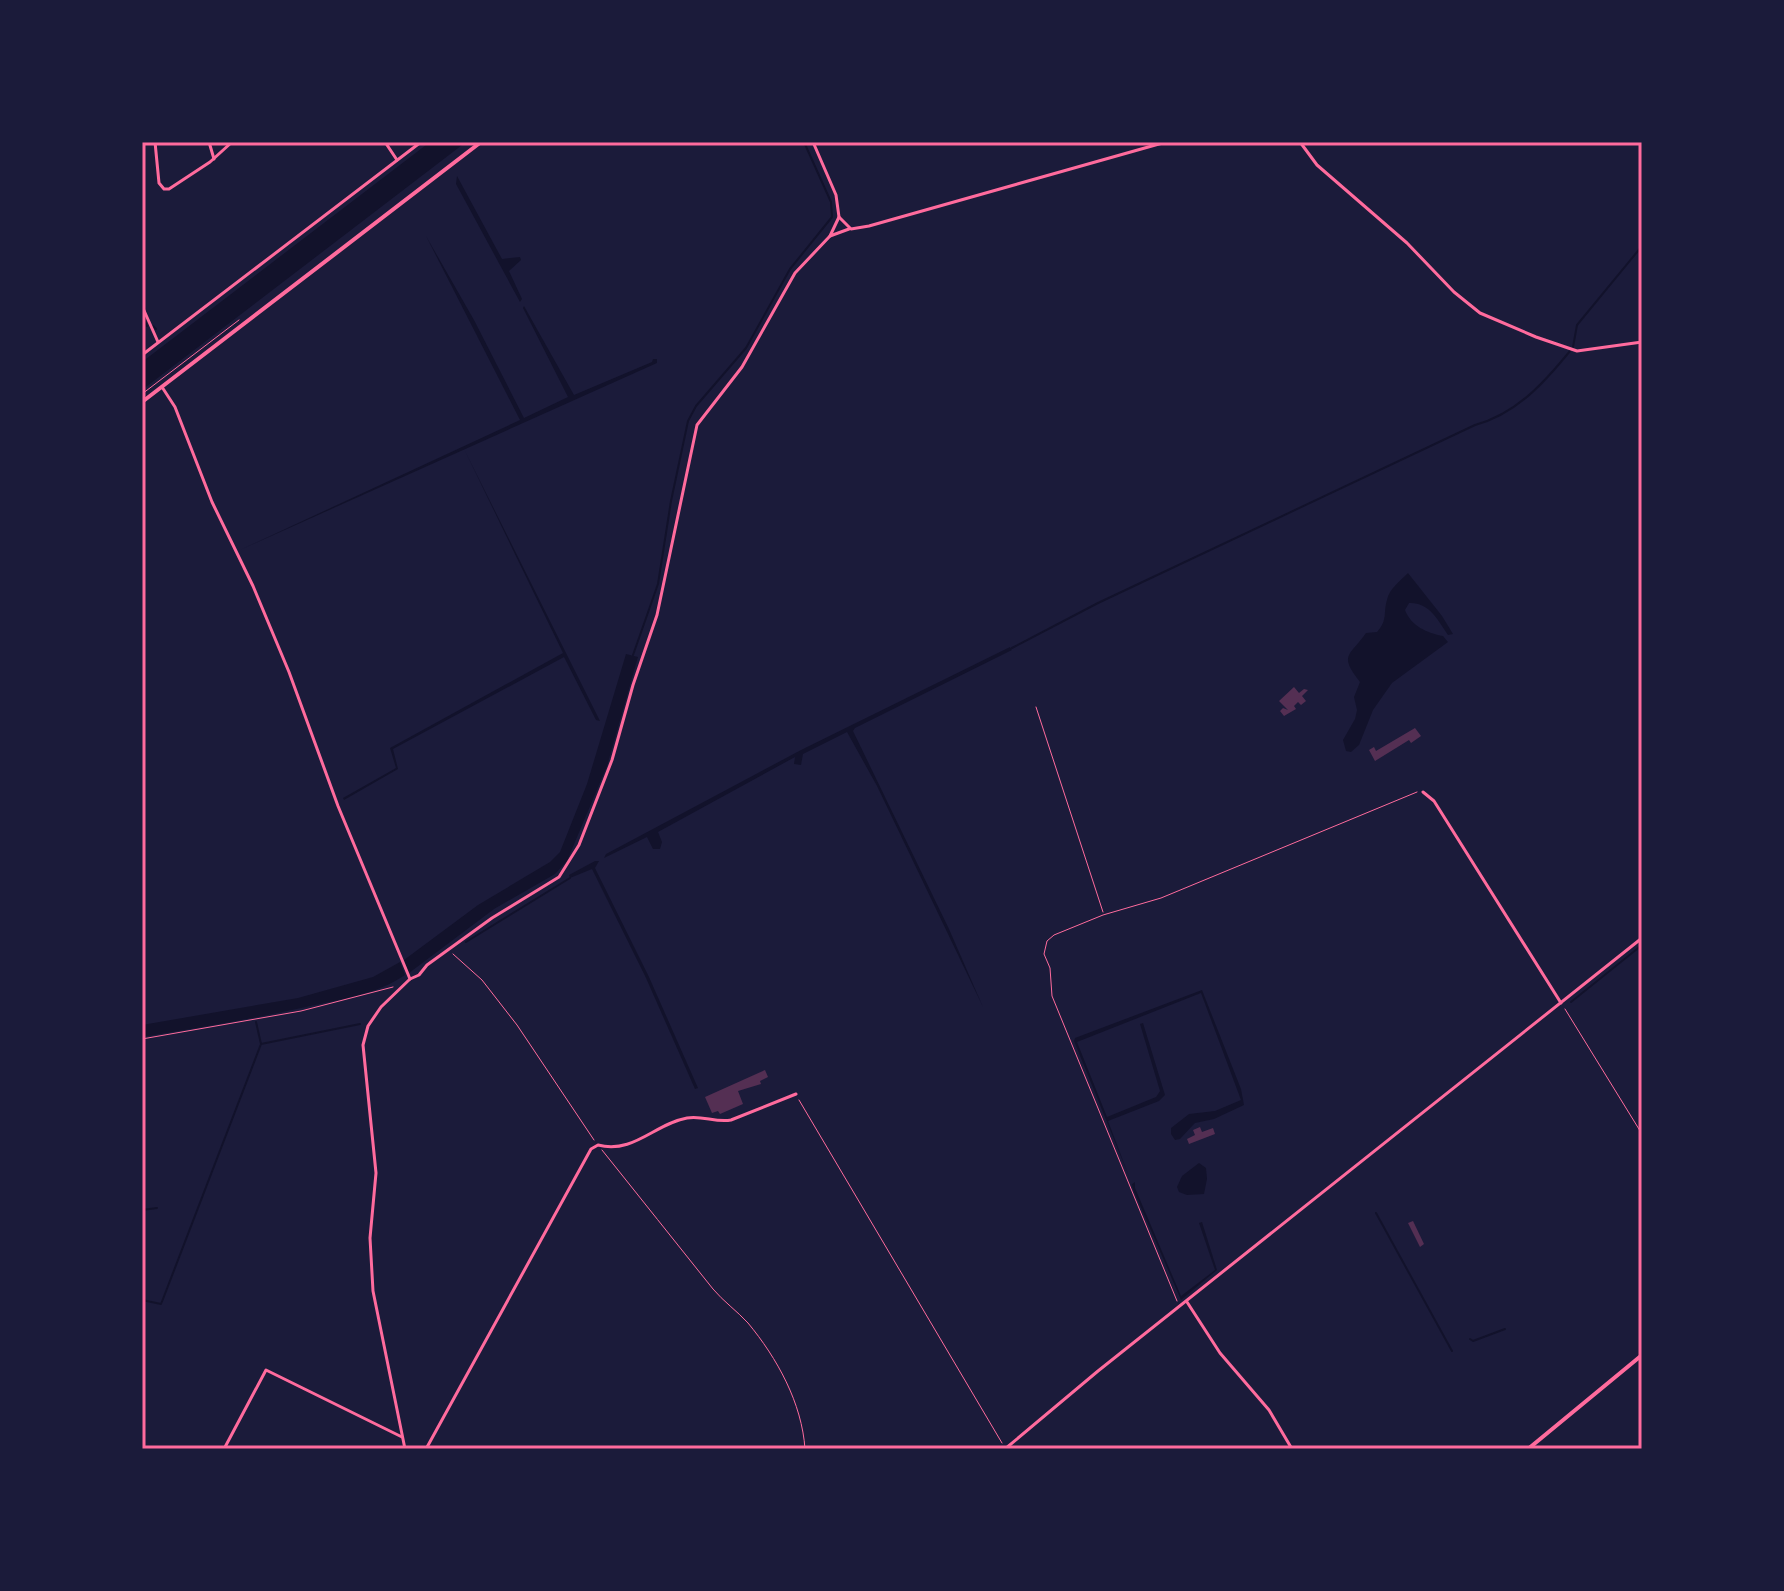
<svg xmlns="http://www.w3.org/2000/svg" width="1784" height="1591" viewBox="0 0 1784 1591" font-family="Raleway,sans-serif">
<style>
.water{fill:#12122b}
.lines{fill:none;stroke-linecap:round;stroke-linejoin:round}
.stream{stroke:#12122b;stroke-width:2}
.building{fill:#542f53}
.path{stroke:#ff6b9d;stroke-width:1}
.minor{stroke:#ff6b9d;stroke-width:3}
.tertiary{stroke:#ff6b9d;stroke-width:4}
.neatline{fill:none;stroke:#ff6b9d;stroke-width:3}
</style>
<rect width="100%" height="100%" fill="#1b1b3a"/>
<g class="water">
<polygon points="430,142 466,142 142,390 142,362"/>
<polygon points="457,176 502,259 520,257 521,260 509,271 522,299 520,302 456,184"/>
<polygon points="426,236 474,320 524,418 568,397 523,308 524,306 574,395 652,362 653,359 657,359 657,363 240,550 520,420"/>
<polygon points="465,451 600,721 596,720 564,657 393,749 398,769 344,800 343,798 396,768 390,748 563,653"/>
<path d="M 1408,573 L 1442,616 L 1453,634 L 1448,635 C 1438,620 1429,602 1409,603 L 1405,610 C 1411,626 1427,633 1443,636 L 1448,642 L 1392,683 L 1373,710 L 1359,745 L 1351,752 L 1346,751 L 1343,740 L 1355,719 L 1357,710 L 1354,697 L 1360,682 C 1338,654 1350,656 1366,633 L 1377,632 C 1388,620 1383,613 1387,600 C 1389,589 1400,581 1408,573 Z"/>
<polygon points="1010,647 1012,650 855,728 853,731 949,929 983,1007 877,786 847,732 803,754 801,765 794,764 795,757 658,832 662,842 660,849 653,849 647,837 604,858 606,854 801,750"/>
<polygon points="626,654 638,657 607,766 567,861 555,874 494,909 409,973 404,960 478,905 550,862 560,852 587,784"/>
<polygon points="595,861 599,861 595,868 649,977 698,1088 695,1089 646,978 592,869 570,878 569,875"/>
<path d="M 400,962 L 405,975 C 376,995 340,999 306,1007 C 252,1019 197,1028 142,1037 L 142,1025 L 298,998 L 373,977 Z"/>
<polygon points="1202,990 1241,1089 1244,1105 1214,1119 1195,1123 1180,1139 1175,1140 1171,1134 1171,1128 1189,1114 1215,1111 1241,1100 1201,993 1077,1042 1107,1117 1156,1097 1160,1091 1140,1024 1143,1023 1165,1095 1159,1101 1108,1121 1130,1179 1074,1041 1075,1038"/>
<polygon points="1199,1163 1206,1168 1207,1179 1204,1194 1187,1195 1179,1192 1177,1187 1182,1176"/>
<polygon points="1135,1182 1135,1188 1181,1296 1215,1270 1199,1223 1202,1222 1217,1270 1181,1300 1133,1189 1132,1184"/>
</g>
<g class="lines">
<g class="stream">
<polyline points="142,314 147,326"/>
<polyline points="153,326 156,329"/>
<polyline points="1573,347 1577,325 1642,246"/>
<path d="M 1012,648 L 1098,603 L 1475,425 C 1516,414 1544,383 1570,351"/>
<polyline points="633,655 658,584 671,501 688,421 696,406 746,348 790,269 832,217 831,202 804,142"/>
<polyline points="466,942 570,878"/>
<polyline points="1571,1002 1642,945"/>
<polyline points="256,1022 261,1044 360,1024"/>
<polyline points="142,1210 157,1208"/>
<polyline points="1376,1213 1452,1351"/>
<polyline points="142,1300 161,1304 163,1299 261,1044"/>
<polyline points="1470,1339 1473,1341 1505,1329"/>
</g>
</g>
<g class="building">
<polygon points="1294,687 1299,693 1304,689 1308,690 1302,696 1306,701 1301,705 1298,702 1294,706 1296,709 1284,716 1280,711 1283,708 1288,710 1279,701"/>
<polygon points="1415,728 1421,736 1411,743 1409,740 1375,761 1369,750 1374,747 1376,751"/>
<polygon points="765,1070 768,1077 760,1081 761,1084 738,1091 743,1104 720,1114 718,1111 712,1113 705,1097"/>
<polygon points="1200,1127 1202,1132 1213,1128 1215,1134 1189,1144 1187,1139 1195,1135 1193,1130"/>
<polygon points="1413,1221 1424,1244 1420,1247 1408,1223"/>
</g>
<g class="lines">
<g class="path">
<polyline points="142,394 239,320"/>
<polyline points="1036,707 1103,912"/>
<polyline points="453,954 482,980 517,1025 594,1140"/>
<polyline points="1565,1009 1642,1134"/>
<polyline points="142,1039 301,1011 393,987"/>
<polyline points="799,1100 1002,1443"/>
<path d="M 602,1150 C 639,1196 676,1243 713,1289 C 723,1301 737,1311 748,1323 C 777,1358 802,1403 805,1449"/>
<polyline points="1177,1301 1052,996 1050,968 1044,954 1047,941 1054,935 1103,915 1161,898 1417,792"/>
</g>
<g class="minor">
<polyline points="155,142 159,183 164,189 169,189 210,162 232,142"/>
<polyline points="209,142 214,159"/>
<polyline points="385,142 397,160"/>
<polyline points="1300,142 1317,165 1407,243 1454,292 1480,313 1536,337 1577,351 1642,342"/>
<polyline points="839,217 851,229 869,226 1166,142"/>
<polyline points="830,236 849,229"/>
<polyline points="142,306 158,342"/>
<polyline points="142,355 421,142"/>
<polyline points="162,387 175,407 212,502 253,586 289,672 338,806 410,979"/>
<polyline points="1423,792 1434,801 1561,1003"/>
<polyline points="1187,1302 1220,1353 1269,1410 1292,1449"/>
<polyline points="224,1449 266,1370 402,1437"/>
<polyline points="405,1449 373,1291 370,1238 376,1173 363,1045 368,1026 381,1007 410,979 419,975 427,965 492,918 559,877 579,845 612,760 633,685 657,615 697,425 742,367 795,273 830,236 839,217 836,195 813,142"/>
<path d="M 426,1449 L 591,1149 L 598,1145 C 634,1154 654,1124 687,1118 C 702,1115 716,1123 731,1120 L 796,1094"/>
<polyline points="1005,1449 1098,1371 1642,938"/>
</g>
<g class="tertiary">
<polyline points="142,402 481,142"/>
<polyline points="1528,1449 1642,1355"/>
</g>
</g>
<rect width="1784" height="1591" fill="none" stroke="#1b1b3a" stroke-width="288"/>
<rect x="144" y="144" width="1496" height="1303" class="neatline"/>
</svg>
